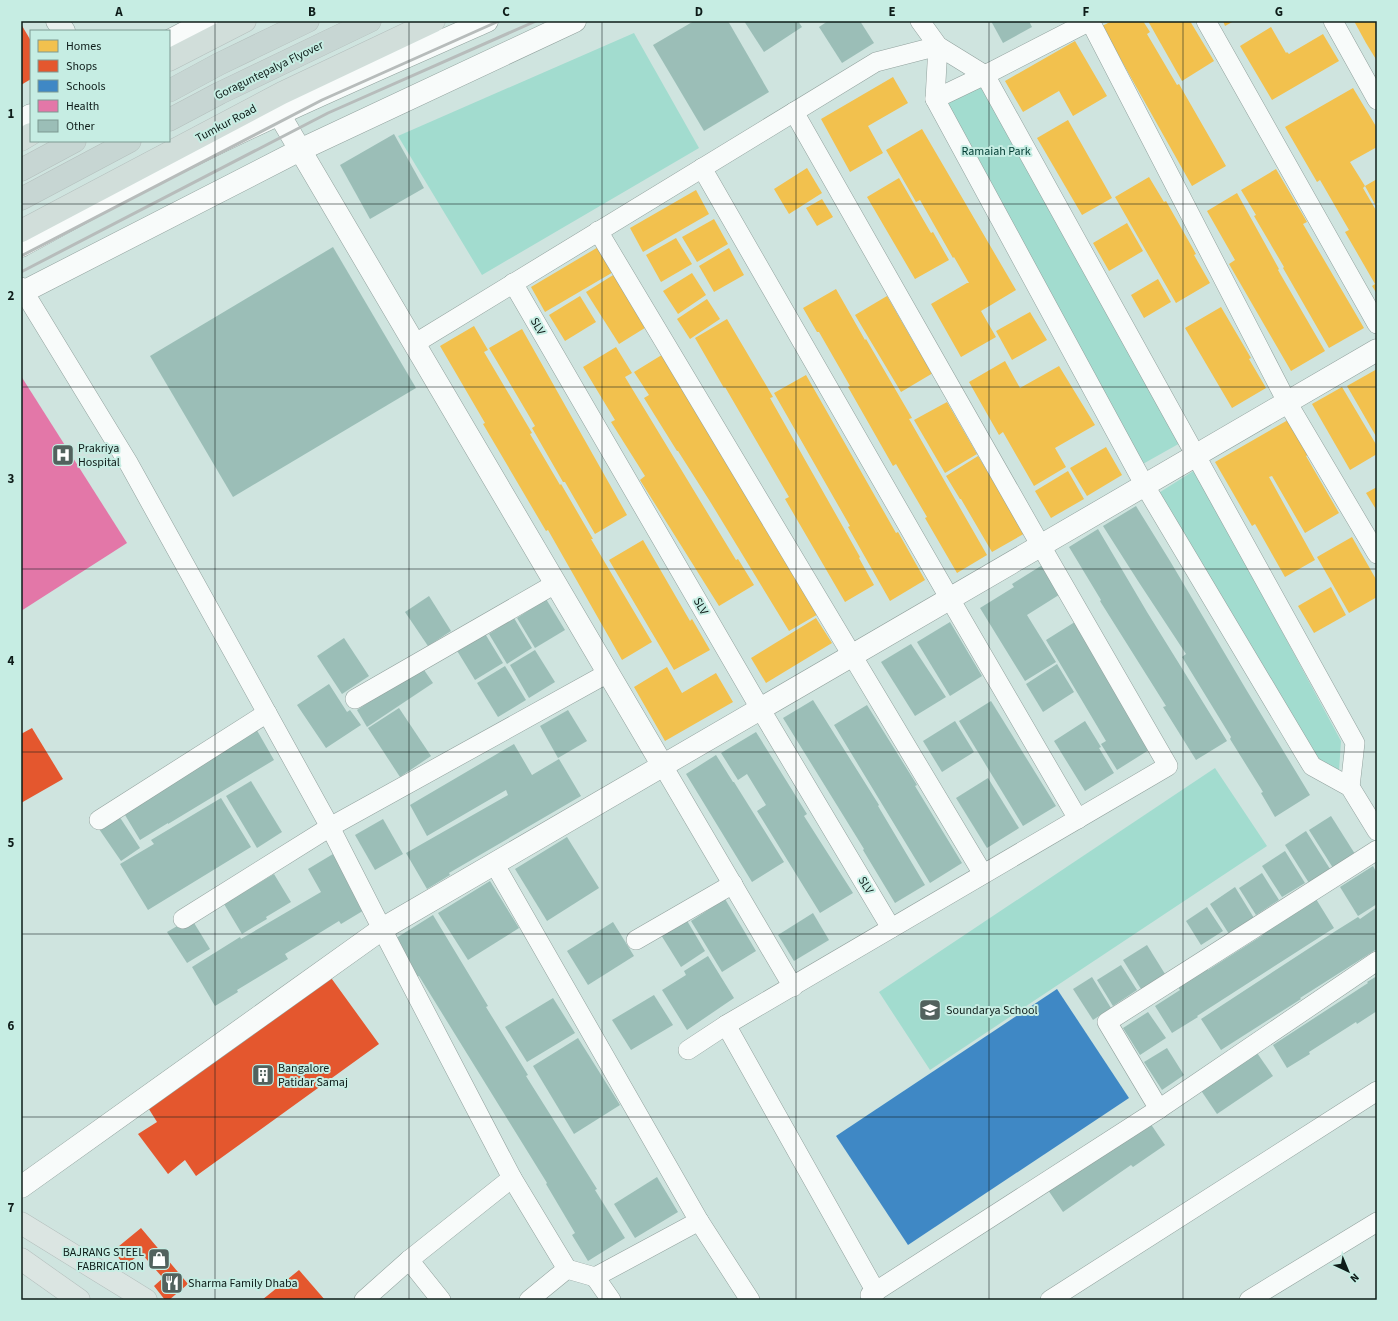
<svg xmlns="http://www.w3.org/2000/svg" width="1398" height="1321" viewBox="0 0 1398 1321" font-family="'Source Sans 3',sans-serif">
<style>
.green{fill:#a2dccf}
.homes{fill:#f2c14e}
.shops{fill:#e4572e}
.schools{fill:#3f88c5}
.health{fill:#e377a8}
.building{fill:#9bbeb7}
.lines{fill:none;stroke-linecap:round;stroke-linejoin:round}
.minor-casing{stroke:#91a19d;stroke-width:20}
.tertiary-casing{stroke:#91a19d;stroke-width:23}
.secondary-casing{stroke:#91a19d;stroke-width:23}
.primary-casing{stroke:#b4bfbd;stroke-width:23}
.trunk-casing{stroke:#b4bfbd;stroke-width:23}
.motorway-casing{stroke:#b4bfbd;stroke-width:23}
.minor{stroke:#f8fbfa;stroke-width:19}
.tertiary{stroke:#f8fbfa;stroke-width:22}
.secondary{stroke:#e9f0ee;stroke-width:22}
.primary{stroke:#dbe5e2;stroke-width:22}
.trunk{stroke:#d1deda;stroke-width:22}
.motorway{stroke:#c7d6d3;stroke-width:22}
.rail{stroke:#b7bcbb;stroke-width:3}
.grid{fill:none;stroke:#0e1c19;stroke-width:1;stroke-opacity:0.55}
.labels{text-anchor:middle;stroke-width:4;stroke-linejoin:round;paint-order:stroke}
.street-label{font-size:12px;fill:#0e1c19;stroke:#c6ede3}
.park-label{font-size:12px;fill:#003d33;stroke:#c6ede3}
.poi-label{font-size:12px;fill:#0e1c19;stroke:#c6ede3;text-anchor:start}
.neatline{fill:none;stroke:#0e1c19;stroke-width:1.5}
.grid-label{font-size:13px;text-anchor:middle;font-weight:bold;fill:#0e1c19}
</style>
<rect width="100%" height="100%" fill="#cfe4df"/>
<g class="green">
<polygon points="634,33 699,148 482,275 398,136"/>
<polygon points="985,82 1182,442 1141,465 944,104"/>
<polygon points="1195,470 1341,741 1339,771 1312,755 1157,494"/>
<polygon points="1215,768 1267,846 930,1070 879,992"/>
</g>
<g class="homes">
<polygon points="1112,21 1143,21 1150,32 1147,34 1177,85 1179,84 1226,166 1192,186 1102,26"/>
<polygon points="1148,21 1190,21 1214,61 1182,81"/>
<polygon points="1223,21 1234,21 1225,26"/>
<polygon points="1354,21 1377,21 1377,61 1366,43"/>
<polygon points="1271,27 1286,53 1287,52 1289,54 1323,34 1339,61 1272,100 1240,46"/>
<polygon points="1075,41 1107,96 1073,116 1059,91 1023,112 1005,81"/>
<polygon points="893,77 908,103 868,126 883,153 850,172 821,119"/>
<polygon points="1353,88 1377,128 1377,147 1350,162 1365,186 1377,179 1377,208 1365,186 1363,188 1377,212 1377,294 1372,286 1375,284 1345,232 1349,230 1320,180 1317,182 1285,127"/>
<polygon points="1068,120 1112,198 1082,215 1037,138"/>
<polygon points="922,129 1016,290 981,311 996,337 961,357 931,304 967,283 969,283 954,257 953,258 920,200 916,202 886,150"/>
<polygon points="807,168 822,193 789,214 774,189"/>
<polygon points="1276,169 1307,222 1303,224 1364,328 1329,348 1283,268 1284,267 1254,216 1256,215 1241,190"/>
<polygon points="1149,177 1164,202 1166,201 1196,254 1194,255 1210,283 1176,303 1115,197"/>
<polygon points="899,178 931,233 933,232 949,260 915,279 867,197"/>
<polygon points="696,190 709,214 643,252 630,228"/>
<polygon points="1237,193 1279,269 1278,270 1325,351 1291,371 1229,264 1235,260 1207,211"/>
<polygon points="822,199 833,217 817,226 806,208"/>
<polygon points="714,219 728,244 697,262 682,237"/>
<polygon points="1127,223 1143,251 1109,271 1093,243"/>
<polygon points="676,238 692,264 661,282 646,255"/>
<polygon points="600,246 615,271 545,312 531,287"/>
<polygon points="729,248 744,275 714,292 699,266"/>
<polygon points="618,272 648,326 619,344 586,292"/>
<polygon points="692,273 706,295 678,314 663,291"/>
<polygon points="1158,279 1171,302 1144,318 1131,295"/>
<polygon points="836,289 865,340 866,339 912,418 909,419 987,555 957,573 925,518 927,517 896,464 893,466 848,387 850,386 819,332 817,332 803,308"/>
<polygon points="580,296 596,322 565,341 549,315"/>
<polygon points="887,296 918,350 919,349 933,373 901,392 855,315"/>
<polygon points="707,299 720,319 690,339 677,319"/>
<polygon points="1221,307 1251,358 1249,359 1266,388 1232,408 1185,328"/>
<polygon points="1030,312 1047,340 1012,360 996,331"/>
<polygon points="727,319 773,397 770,398 860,557 859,558 874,585 845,602 785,499 789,497 725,387 724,388 695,338"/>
<polygon points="474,326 488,350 484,352 532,433 530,434 560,485 561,484 593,539 591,539 652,642 622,660 548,530 546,531 483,424 485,423 440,346"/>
<polygon points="522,329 627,515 595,534 565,482 563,482 532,428 535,426 489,348"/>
<polygon points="616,347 632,373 625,377 736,560 738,559 754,585 719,606 640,480 645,476 611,422 615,420 583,367"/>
<polygon points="665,353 820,613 789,631 711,503 678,451 677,451 644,398 649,395 634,372"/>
<polygon points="1005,361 1020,388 1059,366 1095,425 1055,448 1066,467 1034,486 1003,432 999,435 969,382"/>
<polygon points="1377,369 1377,438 1347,386"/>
<polygon points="806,375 896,533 898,532 925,580 890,601 848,527 850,526 774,393"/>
<polygon points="1342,387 1377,446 1377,454 1350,470 1312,404"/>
<polygon points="947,402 977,454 945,473 914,420"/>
<polygon points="1288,420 1308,455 1306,456 1339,513 1305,533 1272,476 1269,477 1315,560 1285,577 1255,524 1252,526 1215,462"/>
<polygon points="1106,447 1122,475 1087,496 1070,468"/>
<polygon points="978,456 1008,505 1027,532 992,552 961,499 960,499 946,476"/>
<polygon points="1068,471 1084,499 1051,518 1035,491"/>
<polygon points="1377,487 1377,511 1366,493"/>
<polygon points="1352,537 1377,581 1377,597 1349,613 1317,557"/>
<polygon points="643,540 690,621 692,619 710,650 674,670 609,560"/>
<polygon points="1331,587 1346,615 1314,633 1298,606"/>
<polygon points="816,618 832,643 766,683 751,658"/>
<polygon points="667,667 682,693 716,673 733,702 665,741 634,687"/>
</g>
<g class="shops">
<polygon points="21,24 31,41 31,79 21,85"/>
<polygon points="32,728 63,779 21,803 21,734"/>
<polygon points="329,975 379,1044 196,1176 185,1160 168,1174 138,1134 157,1122 147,1106"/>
<polygon points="141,1228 188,1284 169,1300 165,1300 154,1286 163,1278 141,1253 125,1266 113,1251"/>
<polygon points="299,1270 325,1300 262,1300"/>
</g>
<polygon class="schools" points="1057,989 1129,1098 908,1245 836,1136"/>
<polygon class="health" points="21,376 127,543 21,611"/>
<g class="building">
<polygon points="694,21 728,21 769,92 704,131 653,45"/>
<polygon points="744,21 798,21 802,27 764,52"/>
<polygon points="828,21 860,21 874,43 842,63 819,27"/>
<polygon points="991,21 1029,21 1032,27 1003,43"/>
<polygon points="394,134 424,188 370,219 340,165"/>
<polygon points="333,247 416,388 233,497 150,356"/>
<polygon points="1136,506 1170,561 1247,691 1310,795 1275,817 1261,793 1263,792 1230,739 1231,737 1182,657 1186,654 1138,581 1103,526"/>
<polygon points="1098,529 1147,612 1227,741 1196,760 1163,707 1166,706 1100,601 1101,600 1069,547"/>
<polygon points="1044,564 1062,593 1027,615 1056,662 1025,681 980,608 1014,587 1012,584"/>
<polygon points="429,596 451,631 428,646 405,612"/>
<polygon points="546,599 565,630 535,648 517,618"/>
<polygon points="514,618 532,648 507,664 489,634"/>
<polygon points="1078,620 1152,748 1117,770 1101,744 1106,741 1046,640"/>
<polygon points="950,622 982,676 950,696 917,642"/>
<polygon points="484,632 503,663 475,680 456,649"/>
<polygon points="344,638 369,676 342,694 317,656"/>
<polygon points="911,644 946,697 915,716 881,662"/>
<polygon points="535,650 555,682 529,698 510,665"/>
<polygon points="1057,664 1074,692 1043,712 1026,684"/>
<polygon points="505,666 526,700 498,717 477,683"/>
<polygon points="422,667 433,683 367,727 357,710"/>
<polygon points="329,684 347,712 350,710 361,725 326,748 297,705"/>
<polygon points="813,700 879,805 878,806 925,885 895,903 863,850 864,849 783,718"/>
<polygon points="991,701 1056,806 1023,826 959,721"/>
<polygon points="867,705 917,785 915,786 962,863 930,883 834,725"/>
<polygon points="399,708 431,756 400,777 368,728"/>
<polygon points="568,710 587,741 558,758 540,726"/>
<polygon points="955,721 974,752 942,772 923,741"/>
<polygon points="1085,721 1101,747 1099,748 1114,773 1085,791 1054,741"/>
<polygon points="255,727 274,760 168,824 168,823 140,840 122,810"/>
<polygon points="756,732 807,814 804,816 853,893 820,913 757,811 766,805 747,774 738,780 721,753"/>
<polygon points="514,744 532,775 559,759 581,796 449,873 450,875 427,889 406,853 508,795 506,790 427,836 410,805"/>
<polygon points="716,755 733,782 734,782 784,862 752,882 686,774"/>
<polygon points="988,778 1019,828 987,848 956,798"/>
<polygon points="251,781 282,832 257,848 226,796"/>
<polygon points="221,798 251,847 148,910 120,864 154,844 151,840"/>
<polygon points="119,816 140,848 121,861 99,829"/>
<polygon points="1331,816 1355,854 1333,868 1309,830"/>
<polygon points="383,819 403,854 375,870 355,835"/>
<polygon points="1306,831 1330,869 1309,883 1285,845"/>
<polygon points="567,837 599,888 547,921 515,869"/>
<polygon points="1285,851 1305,883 1282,897 1262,866"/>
<polygon points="333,854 366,909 341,924 339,921 285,954 288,959 237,990 238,992 215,1006 192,967 240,937 241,939 321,892 308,869"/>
<polygon points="1373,866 1377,873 1377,904 1358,916 1340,887"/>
<polygon points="1262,873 1279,900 1256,915 1239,888"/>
<polygon points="274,874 291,902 266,917 267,919 242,934 224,904"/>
<polygon points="490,881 519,928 468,960 438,913"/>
<polygon points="1235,887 1254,918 1229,934 1210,904"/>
<polygon points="725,899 756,951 722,972 691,921"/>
<polygon points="1316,899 1334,928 1197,1016 1198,1017 1172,1033 1155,1006 1180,990 1178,987 1207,969 1208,970 1263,935 1261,934"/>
<polygon points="1207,907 1223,931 1201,945 1186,921"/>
<polygon points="1377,907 1377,949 1300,998 1301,999 1221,1050 1201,1019 1334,932 1358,917 1360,919"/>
<polygon points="813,913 829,940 794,961 778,935"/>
<polygon points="433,915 488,1006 486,1007 528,1075 526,1076 597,1189 595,1190 625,1238 588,1261 572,1235 575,1233 546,1184 547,1183 419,976 417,977 393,940"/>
<polygon points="191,918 210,949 187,963 167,932"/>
<polygon points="686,919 705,951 681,967 661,935"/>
<polygon points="613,922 634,956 588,985 567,951"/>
<polygon points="1147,945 1165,974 1141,989 1123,960"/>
<polygon points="708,956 734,998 687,1030 662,990 686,975 684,971"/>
<polygon points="1121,965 1137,990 1113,1006 1097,980"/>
<polygon points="1377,976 1377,1011 1357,1024 1356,1022 1309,1052 1310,1054 1287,1068 1273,1045 1368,983 1367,982"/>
<polygon points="1092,977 1111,1008 1093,1020 1073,989"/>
<polygon points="654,995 673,1025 631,1050 612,1020"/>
<polygon points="553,998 575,1033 527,1062 505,1027"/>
<polygon points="1148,1012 1166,1038 1140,1055 1123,1028"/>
<polygon points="578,1038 620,1105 574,1134 533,1066"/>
<polygon points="1167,1048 1184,1075 1162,1090 1144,1062"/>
<polygon points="1255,1050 1273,1076 1217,1114 1200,1089"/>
<polygon points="1148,1120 1165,1145 1133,1167 1131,1165 1063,1212 1046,1187"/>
<polygon points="657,1177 678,1212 635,1238 614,1204"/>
</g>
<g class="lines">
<g class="minor-casing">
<g id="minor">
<polyline points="920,21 938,46 985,75 1355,743 1350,787"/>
<polyline points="1090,21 1287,402 1377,554"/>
<polyline points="1206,21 1377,324"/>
<polyline points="1333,21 1377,100"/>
<polyline points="938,46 935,99 1145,486 1312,766 1350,787 1377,831"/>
<polyline points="935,99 985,75 1090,21"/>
<polyline points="794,112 1041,546 1168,766 726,1025 876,1292"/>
<polyline points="702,168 950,599 1078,819"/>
<polyline points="598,231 983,874"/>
<polyline points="513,283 761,710 891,928"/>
<polyline points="21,287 129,464 267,713"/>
<polyline points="414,344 876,62 938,46"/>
<polyline points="355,699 555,584"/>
<polyline points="663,766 793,987"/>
<polyline points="99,820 267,713 330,827 382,929 512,1178 567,1269 595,1277 699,1221"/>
<polyline points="495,865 699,1221 750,1300"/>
<polyline points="183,919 330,827 608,673"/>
<polyline points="636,940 733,884"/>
<polyline points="688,1050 726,1025"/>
<polyline points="1159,1109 1107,1022 1377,850"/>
<polyline points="409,1260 441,1300"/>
<polyline points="595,1277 611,1300"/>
<polyline points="364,1300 409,1260 512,1178"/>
<polyline points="529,1300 567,1269"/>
<polyline points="872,1300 870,1295 1159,1109 1377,961"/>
<polyline points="1050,1300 1377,1091"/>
<polyline points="1249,1300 1377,1222"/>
</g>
</g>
<g class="tertiary-casing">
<g id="tertiary">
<polyline points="169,41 207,21"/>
<polyline points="279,114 663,766"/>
<polyline points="21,121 31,115"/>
<path d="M 21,246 C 62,224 102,201 144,180 C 256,122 372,72 487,21"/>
<polyline points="21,293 300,150 575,21"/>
<polyline points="21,1187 382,929 1377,350"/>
</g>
</g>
<g class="secondary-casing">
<polyline id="secondary" points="57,21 64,31"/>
</g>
<g class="primary-casing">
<g id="primary">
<polyline points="21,1223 146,1300"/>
<polyline points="21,1259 79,1300"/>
</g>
</g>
<g class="trunk-casing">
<g id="trunk">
<polyline points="169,60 245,21"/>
<polyline points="21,140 31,134"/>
<polyline points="21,231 282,93 434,21"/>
</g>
</g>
<g class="motorway-casing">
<g id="motorway">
<polyline points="169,91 219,64 308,21"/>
<polyline points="169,120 220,93 370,21"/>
<polyline points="21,170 75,141"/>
<polyline points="21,199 130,141"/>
</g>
</g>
<use href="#minor" class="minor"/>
<use href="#tertiary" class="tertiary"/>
<use href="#secondary" class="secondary"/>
<use href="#primary" class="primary"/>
<use href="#trunk" class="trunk"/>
<use href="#motorway" class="motorway"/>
<g class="rail">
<polyline points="21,256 322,100 499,21"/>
<polyline points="21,272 328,113 536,21"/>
</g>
</g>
<path class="grid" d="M 215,21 L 215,1300M 409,21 L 409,1300M 602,21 L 602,1300M 796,21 L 796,1300M 989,21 L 989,1300M 1183,21 L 1183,1300M 21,204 L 1377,204M 21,387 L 1377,387M 21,569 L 1377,569M 21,752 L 1377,752M 21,934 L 1377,934M 21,1117 L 1377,1117"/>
<defs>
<g id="hospital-square" transform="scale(1.15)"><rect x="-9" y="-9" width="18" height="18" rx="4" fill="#52625e" stroke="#c6ede3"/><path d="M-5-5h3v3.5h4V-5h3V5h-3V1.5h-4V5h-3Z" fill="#fff"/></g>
<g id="school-square" transform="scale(1.15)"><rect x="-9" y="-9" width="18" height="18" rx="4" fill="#52625e" stroke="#c6ede3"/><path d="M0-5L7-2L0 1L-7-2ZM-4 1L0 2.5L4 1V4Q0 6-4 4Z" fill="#fff"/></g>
<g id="building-square" transform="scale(1.15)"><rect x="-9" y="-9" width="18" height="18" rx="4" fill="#52625e" stroke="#c6ede3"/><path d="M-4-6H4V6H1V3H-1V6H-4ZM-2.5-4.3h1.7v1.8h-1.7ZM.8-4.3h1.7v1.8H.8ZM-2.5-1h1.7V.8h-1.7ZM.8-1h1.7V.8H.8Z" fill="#fff"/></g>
<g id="shop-square" transform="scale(1.15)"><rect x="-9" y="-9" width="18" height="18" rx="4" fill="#52625e" stroke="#c6ede3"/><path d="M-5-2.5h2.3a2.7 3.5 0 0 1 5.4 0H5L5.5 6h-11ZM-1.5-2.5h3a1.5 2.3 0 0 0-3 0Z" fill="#fff"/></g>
<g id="restaurant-square" transform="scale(1.15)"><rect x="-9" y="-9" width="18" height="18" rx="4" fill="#52625e" stroke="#c6ede3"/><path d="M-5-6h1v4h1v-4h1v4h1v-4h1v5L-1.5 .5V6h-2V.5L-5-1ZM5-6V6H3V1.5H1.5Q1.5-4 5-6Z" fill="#fff"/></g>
</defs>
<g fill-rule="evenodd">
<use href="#hospital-square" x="63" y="455"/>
<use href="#school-square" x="930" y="1010"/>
<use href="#building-square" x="263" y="1075"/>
<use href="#shop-square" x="159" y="1259"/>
<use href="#restaurant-square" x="172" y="1283"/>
</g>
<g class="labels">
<g class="street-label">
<text transform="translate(269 70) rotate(-26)" y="4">Goraguntepalya Flyover</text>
<text transform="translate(226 123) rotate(-28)" y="4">Tumkur Road</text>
<text transform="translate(538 326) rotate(60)" y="4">SLV</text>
<text transform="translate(701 606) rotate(60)" y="4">SLV</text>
<text transform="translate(866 885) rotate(59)" y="4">SLV</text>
</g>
<g class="park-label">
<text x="996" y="155">Ramaiah Park</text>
</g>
<g class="poi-label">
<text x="78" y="452">Prakriya<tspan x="78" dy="14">Hospital</tspan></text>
<text x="946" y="1014">Soundarya School</text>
<text x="278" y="1072">Bangalore<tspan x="278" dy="14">Patidar Samaj</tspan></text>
<text x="144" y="1256" text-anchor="end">BAJRANG STEEL<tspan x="144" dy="14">FABRICATION</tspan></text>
<text x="188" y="1287">Sharma Family Dhaba</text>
</g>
</g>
<rect width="1398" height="1321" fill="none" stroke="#c6ede3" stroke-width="44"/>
<rect x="30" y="30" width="140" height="112" fill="#c6ede3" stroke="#7c9992"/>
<rect x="38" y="40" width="20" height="12" fill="#f2c14e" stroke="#7c9992"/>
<text x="66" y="50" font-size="12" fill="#0e1c19">Homes</text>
<rect x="38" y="60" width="20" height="12" fill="#e4572e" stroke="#7c9992"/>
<text x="66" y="70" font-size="12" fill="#0e1c19">Shops</text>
<rect x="38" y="80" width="20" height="12" fill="#3f88c5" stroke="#7c9992"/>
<text x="66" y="90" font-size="12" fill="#0e1c19">Schools</text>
<rect x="38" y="100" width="20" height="12" fill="#e377a8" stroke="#7c9992"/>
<text x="66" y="110" font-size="12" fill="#0e1c19">Health</text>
<rect x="38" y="120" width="20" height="12" fill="#9bbeb7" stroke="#7c9992"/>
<text x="66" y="130" font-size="12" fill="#0e1c19">Other</text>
<g transform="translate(1348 1271) rotate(136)" stroke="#c6ede3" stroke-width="3" paint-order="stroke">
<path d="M0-3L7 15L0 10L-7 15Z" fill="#0e1c19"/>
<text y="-6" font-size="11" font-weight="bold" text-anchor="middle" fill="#0e1c19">N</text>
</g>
<rect x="22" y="22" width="1354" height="1277" class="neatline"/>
<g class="grid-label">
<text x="119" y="16">A</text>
<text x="312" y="16">B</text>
<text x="506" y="16">C</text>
<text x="699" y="16">D</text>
<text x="892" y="16">E</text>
<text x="1086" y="16">F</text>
<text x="1279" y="16">G</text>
<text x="11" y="118">1</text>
<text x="11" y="300">2</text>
<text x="11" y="483">3</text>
<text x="11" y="665">4</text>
<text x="11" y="847">5</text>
<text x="11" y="1030">6</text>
<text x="11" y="1212">7</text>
</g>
</svg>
